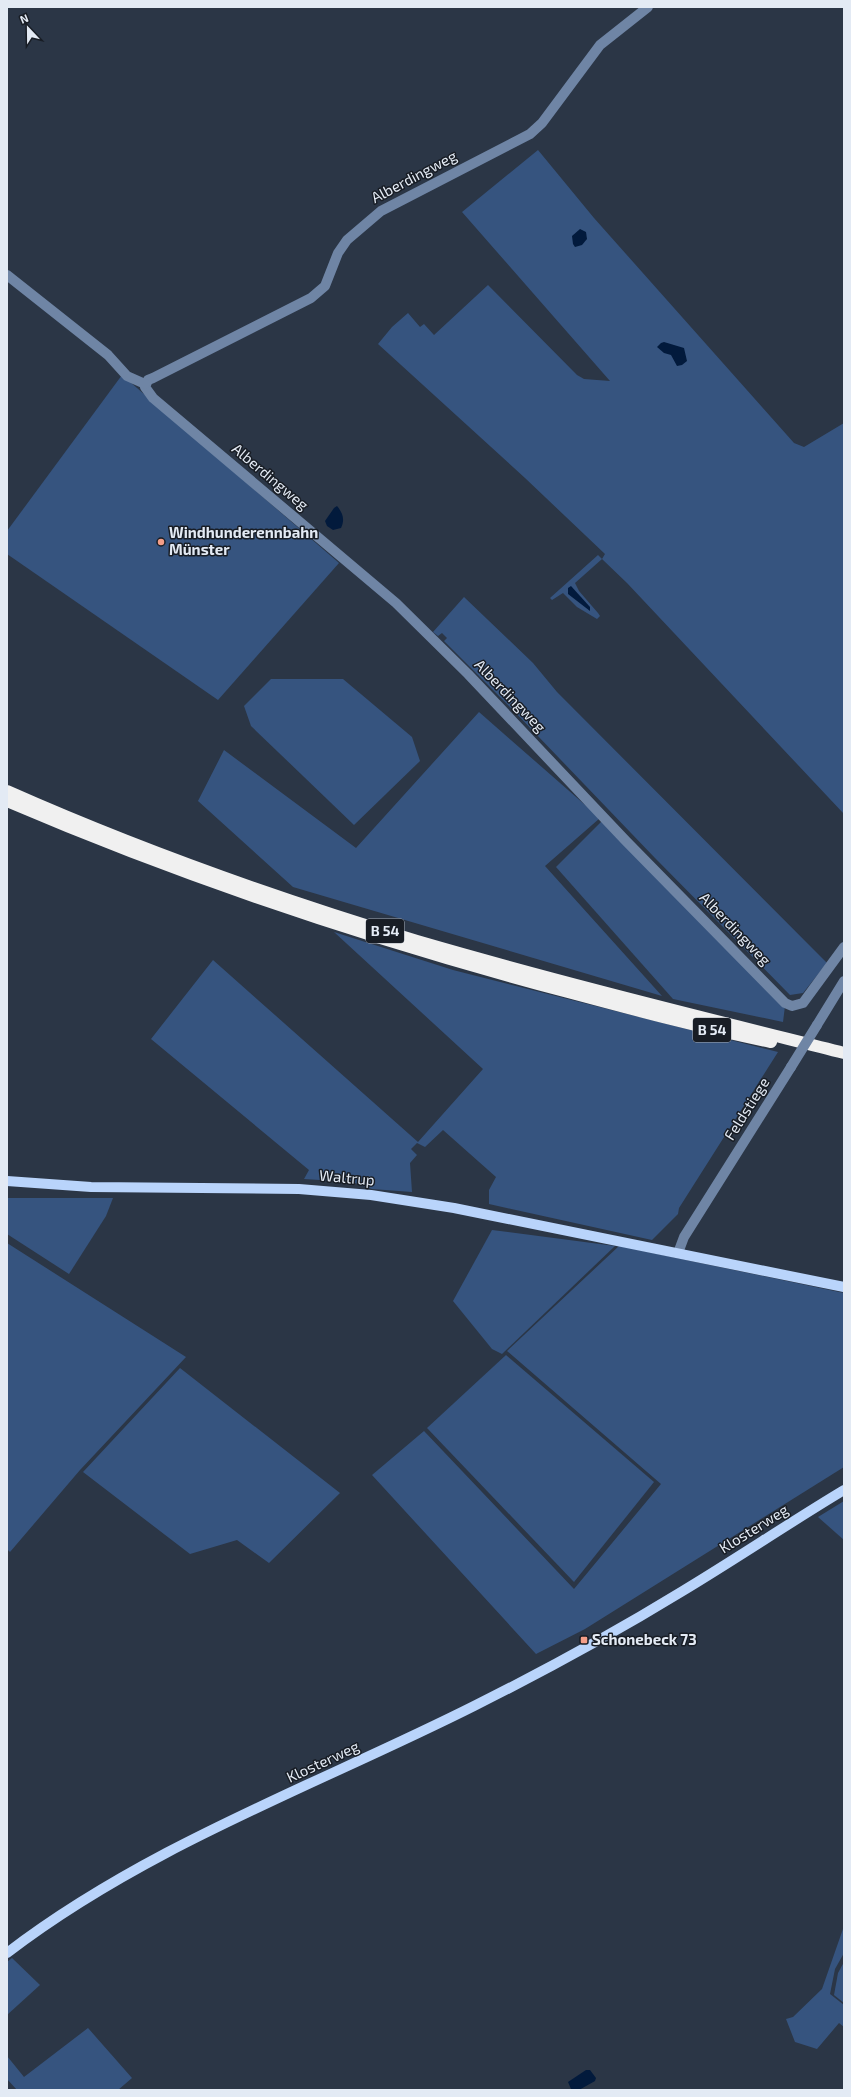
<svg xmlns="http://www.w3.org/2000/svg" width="851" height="2097" viewBox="0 0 851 2097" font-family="'Exo 2',sans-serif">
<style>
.green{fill:#36547f}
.water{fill:#021a3c}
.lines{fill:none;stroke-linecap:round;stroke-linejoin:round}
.minor{stroke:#6f85a5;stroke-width:10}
.major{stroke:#b9d4fb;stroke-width:10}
.highway{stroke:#f0f0f0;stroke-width:12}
.minor-bridge{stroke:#6f85a5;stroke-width:10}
.poi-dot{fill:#f49e88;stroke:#181d25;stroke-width:1.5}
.labels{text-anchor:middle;stroke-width:3;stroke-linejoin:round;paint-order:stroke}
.shield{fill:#181d25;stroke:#a6acb6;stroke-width:1}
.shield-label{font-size:14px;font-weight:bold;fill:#e3eaf4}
.street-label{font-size:15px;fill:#e3eaf4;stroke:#181d25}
.poi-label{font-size:15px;font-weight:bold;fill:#e3eaf4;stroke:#181d25;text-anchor:start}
</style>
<rect width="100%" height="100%" fill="#2b3646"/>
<g class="green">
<polygon points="538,150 594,218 794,443 804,447 844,423 844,814 627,583 602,559 575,583 579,591 598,613 600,616 597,619 577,607 563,593 552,600 550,598 598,555 602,559 605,554 525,478 378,344 392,327 408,313 420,327 424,324 434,335 488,285 577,375 584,379 610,381 462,212"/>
<polygon points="122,375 339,563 218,700 7,554 7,531"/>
<polygon points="464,597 533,663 557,692 827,963 803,993 790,995 655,858 512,709 444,641 447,638 442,633 438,636 433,632"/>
<polygon points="271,679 343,679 412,737 420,761 354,825 251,726 244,706"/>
<polygon points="479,712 600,818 545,866 662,996 293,887 198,801 224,750 356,848"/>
<polygon points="602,821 785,1006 783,1022 673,999 556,867"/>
<polygon points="334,932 453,970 778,1052 679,1208 678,1214 652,1240 489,1204 489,1190 496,1177 443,1130 425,1147 417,1143 411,1149 417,1155 410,1163 412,1192 372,1189 352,1182 304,1179 309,1170 151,1039 213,960 418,1142 483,1069"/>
<polygon points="7,1198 113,1198 106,1216 69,1274 7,1234"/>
<polygon points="492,1230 615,1246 502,1354 492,1349 453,1301"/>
<polygon points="7,1243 186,1357 80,1470 10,1552 7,1549"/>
<polygon points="619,1246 844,1293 844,1467 585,1629 536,1654 372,1475 424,1431 574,1589 661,1484 507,1351"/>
<polygon points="506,1355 654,1482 574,1582 427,1428"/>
<polygon points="180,1368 340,1493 269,1563 237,1540 190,1554 83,1472"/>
<polygon points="844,1501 844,1540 818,1517"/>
<polygon points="844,1926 844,1953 835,1969 830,1994 844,2005 844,2027 839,2023 817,2049 795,2042 786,2019 793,2017 822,1989"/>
<polygon points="12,1958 40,1985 7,2015 7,1962"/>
<polygon points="844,1962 844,2003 834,1995 838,1973"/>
<polygon points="88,2028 132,2078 118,2090 17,2090 7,2079 7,2056 24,2077"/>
</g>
<g class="water">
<polygon points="580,229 586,232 587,239 582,245 575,247 573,244 572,236"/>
<polygon points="664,342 684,348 687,361 682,365 677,366 671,355 664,353 657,347 661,343"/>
<path d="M 337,506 C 343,513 345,520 341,528 L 333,530 L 327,526 L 325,521 L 334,508 Z"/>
<polygon points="571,586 590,607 590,611 568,594 568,588"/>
<polygon points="586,2070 590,2070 596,2078 595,2081 579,2090 571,2089 568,2082"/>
</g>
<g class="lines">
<g class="minor">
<polyline points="648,7 600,45 542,123 530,134 381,211 347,240 338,253 325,286 311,298 153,378 148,380 145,387 153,398 396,603 468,674 626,841 785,1003 792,1006 803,1003 844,947"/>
<polyline points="7,275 108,355 127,376 145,384"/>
<polyline points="817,1025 844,981"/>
<polyline points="678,1253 684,1237 791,1067"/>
</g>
<g class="major">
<polyline points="7,1181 91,1187 299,1189 371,1195 454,1208 844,1287"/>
<path d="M 7,1953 C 148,1845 317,1785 474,1706 C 544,1671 614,1633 681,1592 C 736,1559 789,1523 844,1490"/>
</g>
<g class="highway">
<path d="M 7,791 C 140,850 278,899 417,941 C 558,982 701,1017 844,1053"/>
<path d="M 7,801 C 189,879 376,941 568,992 C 635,1010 702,1028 771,1042"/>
</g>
<polyline class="minor-bridge" points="791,1067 817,1025"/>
</g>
<g class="poi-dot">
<circle cx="161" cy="542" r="4"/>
<rect x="580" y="1636" width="8" height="8" rx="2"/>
</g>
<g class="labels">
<g class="shield">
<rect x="366" y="919" width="38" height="24" rx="3"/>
<rect x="693" y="1018" width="38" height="24" rx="3"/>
</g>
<g class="shield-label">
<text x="385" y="936">B 54</text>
<text x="712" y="1035">B 54</text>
</g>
<g class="street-label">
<text transform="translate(414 177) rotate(-28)" y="5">Alberdingweg</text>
<text transform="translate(270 477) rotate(40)" y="5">Alberdingweg</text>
<text transform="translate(510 696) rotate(46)" y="5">Alberdingweg</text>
<text transform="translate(735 929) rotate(46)" y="5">Alberdingweg</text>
<text transform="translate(747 1109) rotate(-58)" y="5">Feldstiege</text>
<text transform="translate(347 1178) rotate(5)" y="5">Waltrup</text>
<text transform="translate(754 1529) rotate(-32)" y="5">Klosterweg</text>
<text transform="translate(323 1762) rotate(-25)" y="5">Klosterweg</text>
</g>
<g class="poi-label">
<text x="169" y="538">Windhunderennbahn<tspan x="169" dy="17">Münster</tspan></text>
<text x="592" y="1645">Schonebeck 73</text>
</g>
</g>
<rect width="851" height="2097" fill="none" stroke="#e3eaf4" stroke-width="16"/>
<g transform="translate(28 28) rotate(338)" stroke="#181d25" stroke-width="3" paint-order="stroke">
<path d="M0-3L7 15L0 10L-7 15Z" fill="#e3eaf4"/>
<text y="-6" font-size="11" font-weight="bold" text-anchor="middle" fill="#e3eaf4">N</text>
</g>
</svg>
